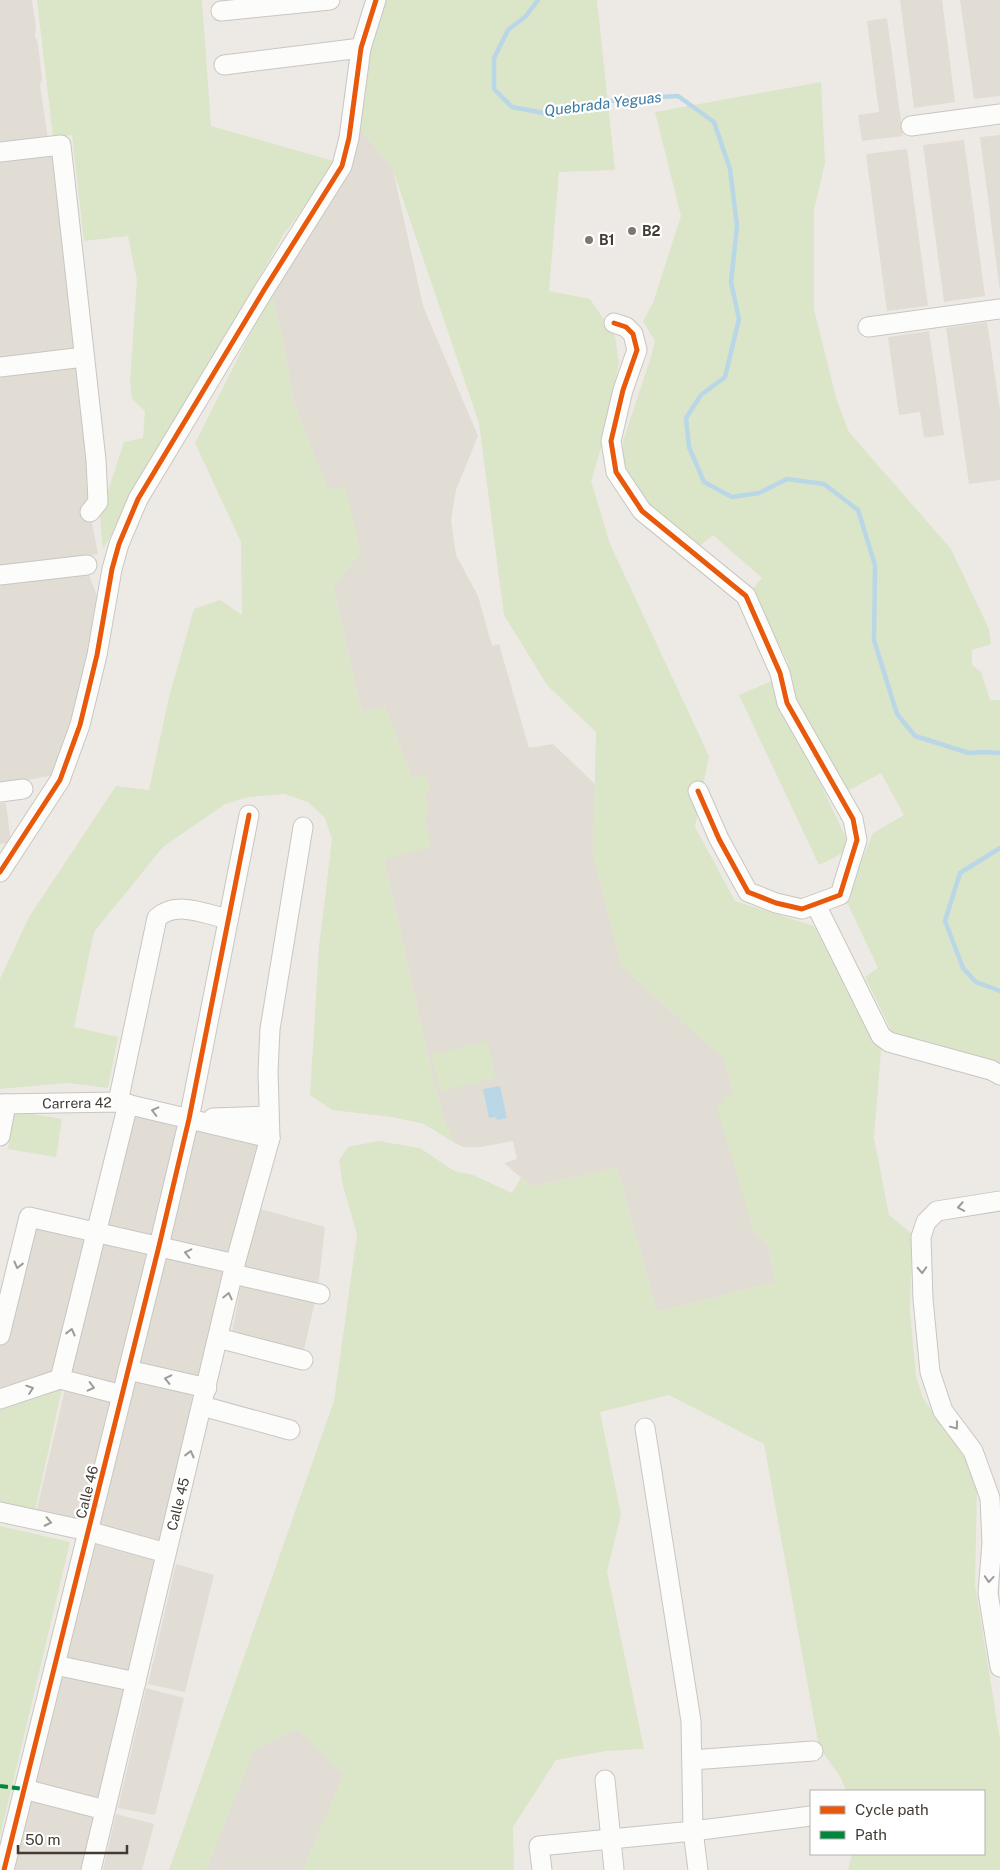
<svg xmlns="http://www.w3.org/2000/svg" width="1000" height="1870" viewBox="0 0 1000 1870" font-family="'Public Sans',sans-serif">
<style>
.residential{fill:#e1dcd4}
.green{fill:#dbe5c8}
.water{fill:#bad7e7}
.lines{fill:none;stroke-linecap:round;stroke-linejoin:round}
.stream{stroke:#bad7e7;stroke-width:4.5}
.minor-casing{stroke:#c9c6c2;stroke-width:21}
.minor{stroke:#fcfcfb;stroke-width:19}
.quiet{stroke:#00873e;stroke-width:4;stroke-dasharray:8 4;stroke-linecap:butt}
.cycleway-casing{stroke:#fff;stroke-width:8}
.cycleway{stroke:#e8590c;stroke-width:5}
.oneway{stroke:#9e9c98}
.poi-dot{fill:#7d7872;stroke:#fff;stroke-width:2}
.labels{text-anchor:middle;stroke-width:4.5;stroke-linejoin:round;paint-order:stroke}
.poi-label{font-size:14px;font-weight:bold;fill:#413b34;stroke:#fff;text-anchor:start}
.street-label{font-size:14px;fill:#413b34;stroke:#fff}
.water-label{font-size:15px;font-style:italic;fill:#397aa1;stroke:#fff}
</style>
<rect width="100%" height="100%" fill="#edeae6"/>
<g class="residential">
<polygon points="0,0 32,0 36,27 35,36 38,43 42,79 40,85 49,146 61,145 84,357 90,512 98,554 0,569"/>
<polygon points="900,0 942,0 955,102 914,108"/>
<polygon points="960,0 1000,0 1000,96 974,99"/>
<polygon points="887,18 903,136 862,141 858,115 879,112 867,21"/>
<polygon points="357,124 393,170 423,306 478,436 456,490 451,520 456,555 478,596 492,646 499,644 529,748 553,744 595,784 593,855 622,967 724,1059 733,1094 724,1103 717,1104 754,1232 768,1245 775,1282 657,1312 617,1167 532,1187 504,1163 517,1159 513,1141 481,1147 463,1147 455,1143 444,1120 435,1087 384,859 425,814 429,813 425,793 429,791 427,776 412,779 385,706 362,713 333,587 361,552 345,487 328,490 294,403 283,341 271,292 292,264 313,225 330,204 345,179"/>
<polygon points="1000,135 1000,292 980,137"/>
<polygon points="964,140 985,296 944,302 923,145"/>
<polygon points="907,149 928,306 887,311 866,154"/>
<polygon points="987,322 1000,410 1000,480 969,484 946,328"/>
<polygon points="929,331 944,435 924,438 920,412 899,415 888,337"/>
<polygon points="88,572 104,615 55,775 0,785 0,579"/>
<polygon points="0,803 6,803 11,843 0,844"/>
<polygon points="128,1104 270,1138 91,1870 4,1870 88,1531 36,1513 65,1389 60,1380 0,1399 0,1335 29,1217 95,1232"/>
<polygon points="257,1208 325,1227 318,1288 243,1269"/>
<polygon points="242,1279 316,1297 303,1354 231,1337"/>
<polygon points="176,1564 214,1575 185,1692 148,1684"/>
<polygon points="146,1688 184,1698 155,1815 118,1808"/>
<polygon points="296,1729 344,1774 303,1870 206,1870 253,1751"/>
<polygon points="116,1814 154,1824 142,1870 103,1870"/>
</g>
<g class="green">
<polygon points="37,0 202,0 211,126 337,162 284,234 103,549 100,516 124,442 143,438 145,411 132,399 130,380 137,280 128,236 84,241 72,135 53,137"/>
<polygon points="380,0 597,0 615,170 559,172 549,291 590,299 615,336 619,363 602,445 591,481 610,544 709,756 695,827 735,901 814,926 881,1050 874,1138 889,1215 912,1234 910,1312 916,1376 923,1398 967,1461 977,1485 975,1585 1000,1740 1000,1870 848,1870 852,1854 984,1854 984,1791 846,1791 841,1778 819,1747 764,1444 669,1395 600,1412 621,1515 607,1571 644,1749 606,1751 556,1760 513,1827 514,1870 303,1870 344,1774 296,1729 253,1751 206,1870 169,1870 334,1401 357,1234 343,1186 339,1161 348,1147 378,1141 420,1148 454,1171 473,1175 512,1193 521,1178 533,1187 617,1167 657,1312 775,1282 768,1245 754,1232 719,1116 717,1104 723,1103 722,1095 733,1094 724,1059 622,967 593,855 596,732 547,685 504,615 479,423 393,170 357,124 364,66"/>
<polygon points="821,82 825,163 814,210 814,309 836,398 849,432 951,549 989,629 991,644 972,650 972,665 981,672 990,700 1000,700 1000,1064 893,1034 865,977 878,968 846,900 873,833 904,815 881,773 840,795 792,703 788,662 751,591 762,578 713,535 697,548 648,505 622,470 623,441 650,360 655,341 643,321 653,303 681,216 655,112"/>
<polygon points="271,292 283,341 294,403 328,490 345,486 361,552 333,588 362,713 385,706 412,779 427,775 430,791 425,793 429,813 425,814 431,847 384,860 435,1087 444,1120 455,1143 424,1124 392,1117 332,1110 310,1095 319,947 332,839 325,818 308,802 284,794 249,797 225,804 163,847 94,932 74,1027 118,1037 108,1088 67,1083 0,1089 0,979 29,917 116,786 149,790 169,697 194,609 220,600 242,615 241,542 195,443"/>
<polygon points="774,680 776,687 780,713 796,731 851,849 819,865 739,695"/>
<polygon points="487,1041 496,1078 440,1092 431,1055"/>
<polygon points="14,1111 62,1119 56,1157 8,1149"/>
<polygon points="57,1389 62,1389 35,1511 0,1502 0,1410 49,1394"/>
<polygon points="0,1526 70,1542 0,1837"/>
</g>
<polygon class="water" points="500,1086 507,1118 497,1120 496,1117 489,1118 483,1089"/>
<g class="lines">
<g class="stream">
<polyline points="538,0 526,16 508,30 494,58 494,89 512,107 549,114 591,104 624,99 678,96 714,122 730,169 737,226 731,282 739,319 725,377 701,395 686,418 689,447 704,482 732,497 759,493 787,479 824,484 858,510 875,565 874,640 897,714 915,736 969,753 983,752 1000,753"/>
<polyline points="1000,848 960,873 945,921 963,968 976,982 1000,991"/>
</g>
<g class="minor-casing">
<g id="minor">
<polyline points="221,11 330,0"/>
<polyline points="224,65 361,48"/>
<polyline points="911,126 1000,114"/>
<polyline points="0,152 61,145 96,460 98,502 90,512"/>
<polyline points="614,323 626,327 633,334 637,350 623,390 611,441 616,472 642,511 746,596 780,673 787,703 853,819 857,840 840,895 802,909 776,903 748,892 719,839 698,791"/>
<polyline points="868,327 1000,309"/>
<polyline points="0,367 84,357"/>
<polyline points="0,575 87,565"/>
<polyline points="0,792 23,789"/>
<polyline points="0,872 60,780 80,725 97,655 112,569 119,544 138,499 264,290 342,166 349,138 361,48 376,0"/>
<polyline points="816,905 881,1036 889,1042 991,1070 1000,1075"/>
<path d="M 118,1102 L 157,918 C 176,900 205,914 228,919"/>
<polyline points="0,1104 118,1102 270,1138"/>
<polyline points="213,1118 269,1116"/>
<polyline points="0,1136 6,1104"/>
<polyline points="1000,1201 937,1211 926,1222 921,1237 923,1299 930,1372 943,1411 973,1451 990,1498 992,1543 988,1593 1000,1667"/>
<polyline points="233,1274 320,1294"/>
<polyline points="0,1335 29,1217 235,1264"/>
<polyline points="218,1338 303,1360"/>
<polyline points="128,1370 207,1388"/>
<polyline points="60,1379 128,1104"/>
<polyline points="0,1399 60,1379 122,1395"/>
<polyline points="202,1406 290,1430"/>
<polyline points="645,1428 691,1721 693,1831 698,1870"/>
<polyline points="0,1512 88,1531 166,1553"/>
<polyline points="55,1665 136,1682"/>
<polyline points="692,1760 813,1751"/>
<polyline points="605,1780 614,1870"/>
<polyline points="24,1789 105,1810"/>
<polyline points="4,1870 159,1246 189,1119 249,815"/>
<polyline points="91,1870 235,1264 270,1138 268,1072 270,1029 303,827"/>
<polyline points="542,1870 539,1846 693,1831 811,1816"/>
</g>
</g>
<use href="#minor" class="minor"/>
<polyline class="quiet" points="0,1786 24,1789"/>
<g class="cycleway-casing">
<g id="cycleway">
<polyline points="614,323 626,327 633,334 637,350 623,390 611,441 616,472 642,511 746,596 780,673 787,703 853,819 857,840 840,895 802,909 776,903 748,892 719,839 698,791"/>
<polyline points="0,872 60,780 80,725 97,655 112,569 119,544 138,499 264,290 342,166 349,138 361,48 376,0"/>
<polyline points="4,1870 159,1246 189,1119 249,815"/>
</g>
</g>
<use href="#cycleway" class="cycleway"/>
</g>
<defs><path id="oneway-chevron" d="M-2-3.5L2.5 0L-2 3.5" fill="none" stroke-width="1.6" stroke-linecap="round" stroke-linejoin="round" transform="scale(1.25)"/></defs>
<g class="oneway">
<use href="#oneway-chevron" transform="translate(155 1111) rotate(-166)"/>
<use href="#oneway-chevron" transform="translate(961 1207) rotate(170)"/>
<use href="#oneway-chevron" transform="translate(188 1253) rotate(-167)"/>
<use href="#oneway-chevron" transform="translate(18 1265) rotate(104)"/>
<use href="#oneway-chevron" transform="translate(922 1270) rotate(88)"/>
<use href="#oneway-chevron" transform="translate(228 1296) rotate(-77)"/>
<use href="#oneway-chevron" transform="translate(71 1332) rotate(-76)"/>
<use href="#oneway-chevron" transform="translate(168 1379) rotate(-167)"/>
<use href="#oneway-chevron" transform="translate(91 1387) rotate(14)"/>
<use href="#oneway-chevron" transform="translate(30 1389) rotate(-19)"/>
<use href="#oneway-chevron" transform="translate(955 1426) rotate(53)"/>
<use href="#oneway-chevron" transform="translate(190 1454) rotate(-76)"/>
<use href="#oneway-chevron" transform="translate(48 1522) rotate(12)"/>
<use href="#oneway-chevron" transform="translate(989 1579) rotate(94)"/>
</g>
<g class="poi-dot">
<circle cx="632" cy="231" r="5"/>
<circle cx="589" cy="240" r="5"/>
</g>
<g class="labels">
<g class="poi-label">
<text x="642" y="236">B2</text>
<text x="599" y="245">B1</text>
</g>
<g class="street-label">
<text transform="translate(77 1103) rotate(-1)" y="5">Carrera 42</text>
<text transform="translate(87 1492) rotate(-76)" y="5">Calle 46</text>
<text transform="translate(178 1504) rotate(-76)" y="5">Calle 45</text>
</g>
<g class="water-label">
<text transform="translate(603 104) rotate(-7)" y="5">Quebrada Yeguas</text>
</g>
</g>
<rect x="810" y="1790" width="175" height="65" fill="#ffffff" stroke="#b3b1ae"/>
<rect x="820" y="1806" width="25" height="8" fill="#e8590c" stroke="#b3b1ae"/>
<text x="855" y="1815" font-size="15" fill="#413b34">Cycle path</text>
<rect x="820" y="1831" width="25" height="8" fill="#00873e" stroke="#b3b1ae"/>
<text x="855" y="1840" font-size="15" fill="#413b34">Path</text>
<path d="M18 1845v8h109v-8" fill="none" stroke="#413b34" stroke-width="2.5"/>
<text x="25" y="1845" font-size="15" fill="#413b34" stroke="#ffffff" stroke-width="4" paint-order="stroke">50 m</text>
</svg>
